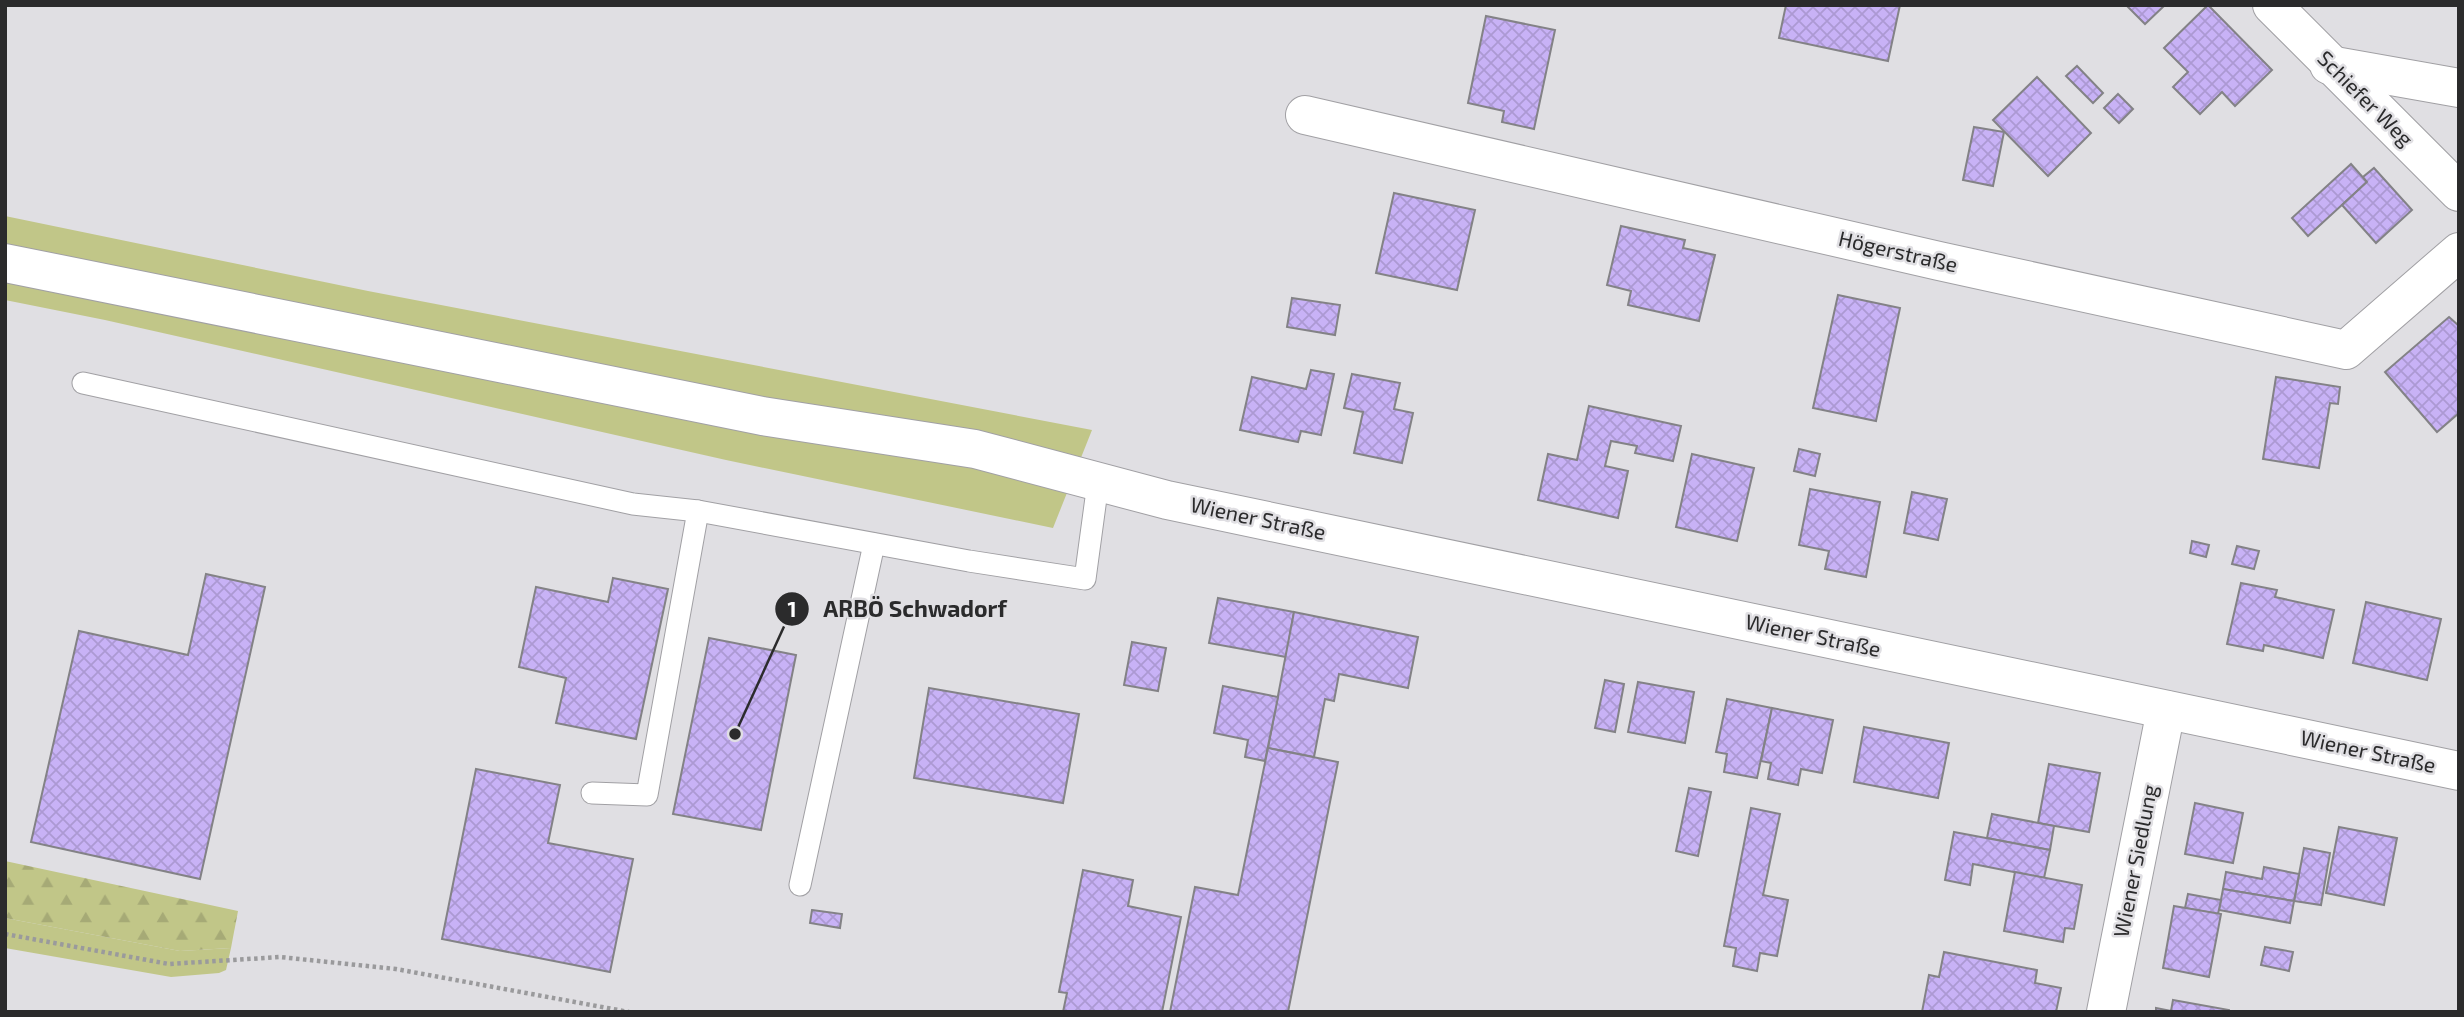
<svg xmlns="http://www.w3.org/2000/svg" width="2464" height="1017" viewBox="0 0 2464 1017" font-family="'Exo 2',sans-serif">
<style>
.green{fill:#c1c688}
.forest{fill:url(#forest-firs)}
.building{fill:url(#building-cross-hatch);stroke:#838286;stroke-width:2}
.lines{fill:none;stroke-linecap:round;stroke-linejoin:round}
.service-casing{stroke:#a1a0a4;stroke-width:23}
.minor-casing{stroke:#a1a0a4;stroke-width:40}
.primary-casing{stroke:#a1a0a4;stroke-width:40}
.path{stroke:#9a9a9c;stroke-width:4.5;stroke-dasharray:3.5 3.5;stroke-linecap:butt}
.service{stroke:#fff;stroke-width:21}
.minor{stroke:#fff;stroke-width:38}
.primary{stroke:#fff;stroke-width:38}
.labels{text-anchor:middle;stroke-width:5;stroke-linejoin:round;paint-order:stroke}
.street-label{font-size:21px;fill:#2b2b2c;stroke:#e0dfe3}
.leader{fill:none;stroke:#2b2b2c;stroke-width:2.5}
.callout-dot{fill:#2b2b2c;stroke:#e0dfe3;stroke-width:2.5}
.mark-label{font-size:21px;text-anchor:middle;font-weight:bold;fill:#fff}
.callout-label{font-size:23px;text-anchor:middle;font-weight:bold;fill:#2b2b2c;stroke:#e0dfe3;stroke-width:5;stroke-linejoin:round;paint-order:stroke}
</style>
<defs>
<pattern id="forest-firs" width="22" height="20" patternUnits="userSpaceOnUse" patternTransform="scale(1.75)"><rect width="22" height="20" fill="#c1c688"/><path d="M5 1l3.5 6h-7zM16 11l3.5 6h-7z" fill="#a6aa76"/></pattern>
<pattern id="building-cross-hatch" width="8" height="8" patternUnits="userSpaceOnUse" patternTransform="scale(1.75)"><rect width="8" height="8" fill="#c8b2f6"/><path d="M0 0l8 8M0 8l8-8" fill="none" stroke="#ac99d3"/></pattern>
</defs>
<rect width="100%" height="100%" fill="#e0dfe3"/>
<g class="green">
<polygon points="5,216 368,291 1092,430 1053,528 726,460 105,320 5,300"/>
<polygon points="5,918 180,951 231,948 226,970 219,973 171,977 5,948"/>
</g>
<polygon class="forest" points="5,861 238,911 231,948 180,951 5,918"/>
<g class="building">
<polygon points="1786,5 1900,5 1888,61 1779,38"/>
<polygon points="2126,5 2165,5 2145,24"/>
<polygon points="2208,5 2272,70 2235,106 2222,92 2200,114 2173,87 2188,72 2164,48"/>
<polygon points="1486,16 1555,30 1534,129 1502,122 1504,111 1468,103"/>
<polygon points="2077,66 2103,93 2093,103 2066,76"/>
<polygon points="2037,77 2091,133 2048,176 1993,120"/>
<polygon points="2118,94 2133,109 2119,123 2104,108"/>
<polygon points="1974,127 2004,132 1993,186 1963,180"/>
<polygon points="2351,164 2367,182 2308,236 2292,218"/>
<polygon points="2374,168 2412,210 2376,243 2342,205 2367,182 2363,177"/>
<polygon points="1394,193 1475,210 1457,290 1376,273"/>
<polygon points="1621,226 1685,240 1683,248 1715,255 1699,321 1628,305 1631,291 1607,285"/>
<polygon points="1838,295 1900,308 1876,421 1813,408"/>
<polygon points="1292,298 1340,305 1335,335 1287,327"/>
<polygon points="2449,317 2459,326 2459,413 2437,432 2385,372"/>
<polygon points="1311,370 1334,374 1321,435 1301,431 1298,442 1240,430 1252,377 1306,389"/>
<polygon points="1352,374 1400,383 1394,409 1413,413 1402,463 1354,453 1363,412 1344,408"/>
<polygon points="2276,377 2340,387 2338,404 2330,403 2319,468 2263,459"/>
<polygon points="1589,406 1681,426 1673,461 1635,453 1637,446 1611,441 1605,466 1628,471 1618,518 1538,500 1548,454 1577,460"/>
<polygon points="1799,449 1820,454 1815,476 1794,471"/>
<polygon points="1692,454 1754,468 1737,541 1676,527"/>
<polygon points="1810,489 1880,502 1866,577 1825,569 1829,551 1799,545"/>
<polygon points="1912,492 1947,499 1938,540 1904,533"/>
<polygon points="2192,541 2209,545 2206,557 2190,553"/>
<polygon points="2237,546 2259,551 2254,569 2232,564"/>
<polygon points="206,574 265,587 200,879 31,842 79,631 188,655"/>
<polygon points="613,578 668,589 636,739 556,723 566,678 519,667 536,587 608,602"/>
<polygon points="2241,583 2277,590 2275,597 2334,610 2323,658 2264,645 2263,651 2227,644"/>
<polygon points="1218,598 1294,612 1286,657 1209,643"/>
<polygon points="2366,602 2441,619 2427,680 2353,663"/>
<polygon points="1294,612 1418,637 1408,688 1339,674 1334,701 1325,699 1314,757 1268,748"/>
<polygon points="709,638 796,655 761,830 673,814"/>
<polygon points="1132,642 1166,648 1158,691 1124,685"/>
<polygon points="1605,680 1624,684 1615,732 1595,728"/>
<polygon points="1638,682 1694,692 1685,743 1628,732"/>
<polygon points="1223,686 1278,697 1265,761 1245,757 1248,740 1214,733"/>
<polygon points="929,688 1079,714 1063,803 914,778"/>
<polygon points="1727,699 1772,708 1757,778 1724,772 1727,754 1716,752"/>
<polygon points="1772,708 1833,720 1822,773 1801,769 1798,785 1768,779 1771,763 1761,761"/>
<polygon points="1864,727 1949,743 1938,798 1854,782"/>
<polygon points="1268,748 1338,762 1288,1012 1170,1012 1195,887 1238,895"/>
<polygon points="2049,764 2100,773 2089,832 2038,823"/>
<polygon points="476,769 560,785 548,843 633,859 610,972 442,939"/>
<polygon points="1689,788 1711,792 1698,856 1676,851"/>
<polygon points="2195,803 2243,813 2233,863 2185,854"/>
<polygon points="1751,808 1780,814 1763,895 1788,900 1777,956 1760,953 1757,971 1733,966 1736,948 1724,946"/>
<polygon points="1992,814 2054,826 2050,850 1987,838"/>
<polygon points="2339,827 2397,838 2384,905 2326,893"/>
<polygon points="1954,832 2050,850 2044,878 1973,864 1970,885 1945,880"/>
<polygon points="2304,848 2330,853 2321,905 2294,901"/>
<polygon points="2264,867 2299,874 2294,901 2223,889 2226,872 2262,879"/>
<polygon points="1083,870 1133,880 1128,906 1181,917 1162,1012 1063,1012 1067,993 1059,992"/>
<polygon points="2015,872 2082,885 2074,929 2065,928 2063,942 2004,931"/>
<polygon points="2223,889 2294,901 2290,923 2219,910"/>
<polygon points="2188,894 2221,900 2218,914 2185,908"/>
<polygon points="2174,906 2221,914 2209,977 2163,968"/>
<polygon points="812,910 842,914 840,928 810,923"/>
<polygon points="2265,947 2293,952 2289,971 2261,965"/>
<polygon points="1944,952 2037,970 2035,983 2061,988 2056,1012 1922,1012 1929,975 1939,977"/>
<polygon points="2173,1000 2229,1010 2229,1012 2156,1012 2156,1008 2171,1011"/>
</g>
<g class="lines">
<g class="service-casing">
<g id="service">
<polyline points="83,383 633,504 698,511 969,561 1085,579 1098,483"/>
<polyline points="592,793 647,795 698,511"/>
<polyline points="800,885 874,544"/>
</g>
</g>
<g class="minor-casing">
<g id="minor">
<polyline points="2272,5 2459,192"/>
<polyline points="2329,65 2459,88"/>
<polyline points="1305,115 1939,261 2346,350 2459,252"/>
<polyline points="2106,1012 2166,710"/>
</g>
</g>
<g class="primary-casing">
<polyline id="primary" points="5,263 762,416 975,449 1167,500 2459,771"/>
</g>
<polyline class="path" points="5,934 169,964 280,957 396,969 629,1012"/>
<use href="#service" class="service"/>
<use href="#minor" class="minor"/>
<use href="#primary" class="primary"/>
</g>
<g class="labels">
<g class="street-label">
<text transform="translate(2365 99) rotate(45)" y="7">Schiefer Weg</text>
<text transform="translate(1898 252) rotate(13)" y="7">Högerstraße</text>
<text transform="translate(1258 519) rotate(12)" y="7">Wiener Straße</text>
<text transform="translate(1813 636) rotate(12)" y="7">Wiener Straße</text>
<text transform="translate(2368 752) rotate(12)" y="7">Wiener Straße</text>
<text transform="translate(2136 861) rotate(-79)" y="7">Wiener Siedlung</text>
</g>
</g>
<path class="leader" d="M735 734L792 609"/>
<g class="callout-dot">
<circle cx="735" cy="734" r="7"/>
<circle cx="792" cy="609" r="18"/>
</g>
<g class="mark-label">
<text x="792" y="617">1</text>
</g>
<g class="callout-label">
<text x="915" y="617">ARBÖ Schwadorf</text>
</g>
<rect width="2464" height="1017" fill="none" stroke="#2b2b2c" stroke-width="14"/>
</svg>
